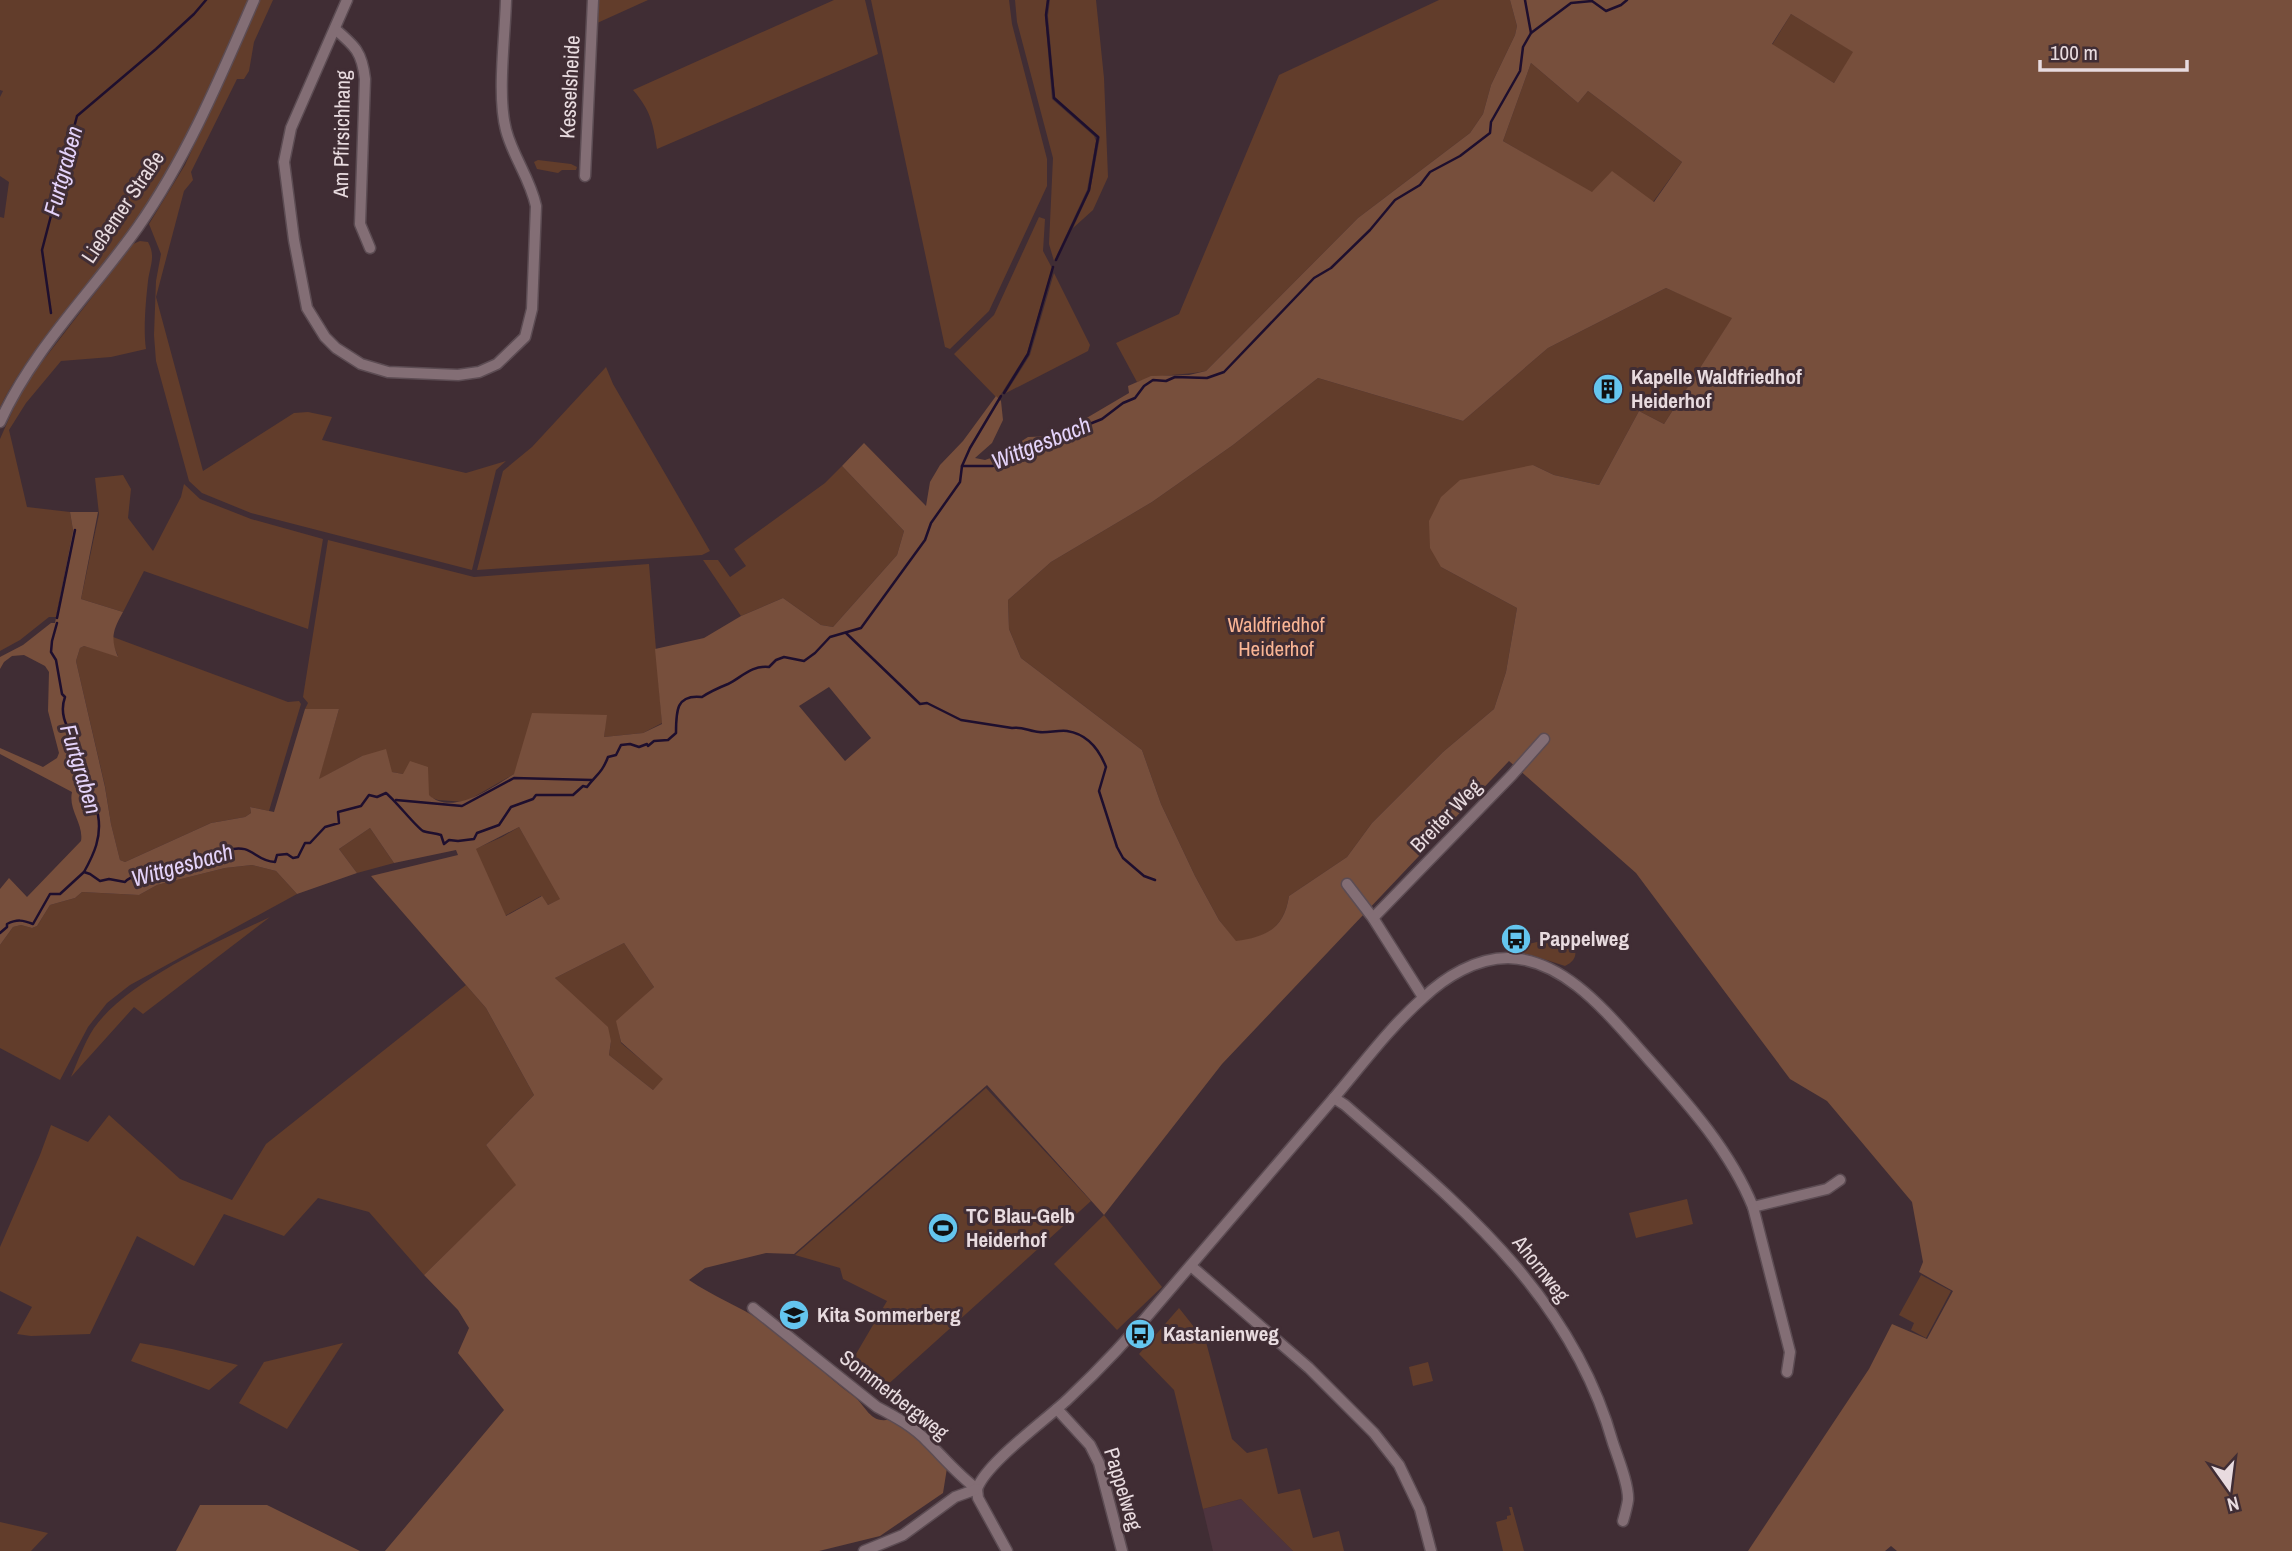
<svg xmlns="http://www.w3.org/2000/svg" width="2292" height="1551" viewBox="0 0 2292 1551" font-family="'Archivo Narrow',sans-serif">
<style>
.built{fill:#4e343e}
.green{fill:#623d2b}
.forest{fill:#774f3c;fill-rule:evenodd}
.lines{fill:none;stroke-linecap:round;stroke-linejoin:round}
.stream{stroke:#1e0f2e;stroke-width:2.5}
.minor-casing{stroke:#5c4c53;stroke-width:13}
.minor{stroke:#836e75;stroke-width:10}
.labels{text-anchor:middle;stroke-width:6;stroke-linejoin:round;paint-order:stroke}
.street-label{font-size:21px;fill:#e8dbdf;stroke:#402d34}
.poi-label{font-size:21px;font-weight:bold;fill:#e8dbdf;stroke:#402d34;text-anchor:start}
.park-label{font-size:21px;fill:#fab594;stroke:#402d34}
.water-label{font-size:23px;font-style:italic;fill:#e4d3fa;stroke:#402d34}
</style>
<rect width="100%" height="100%" fill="#402d34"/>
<polygon class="built" points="1241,1499 1293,1551 1213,1551 1203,1509"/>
<g class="green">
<path d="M 0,0 L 248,0 C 212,81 178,163 125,236 C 84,292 32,344 0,407 L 0,217 L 4,218 L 9,182 L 0,176 L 0,97 L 3,91 L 0,90 Z"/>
<polygon points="260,0 273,0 254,42 249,71 244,79 237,79 191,172 193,180 184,191 156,297 203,471 294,413 308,412 332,417 322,440 466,473 506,461 496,470 472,570 251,513 202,493 189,481 156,361 154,335 156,281 161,254 149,224 185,165"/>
<polygon points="596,0 648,0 595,24"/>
<path d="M 834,0 L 865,0 L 878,54 L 657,149 C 653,123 651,111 633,90 Z"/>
<polygon points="871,0 1009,0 1012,24 1047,159 1047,186 989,311 950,349 945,347"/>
<polygon points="1015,0 1047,0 1045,16 1052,99 1094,136 1096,141 1087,190 1054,261 1049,244 1053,158 1017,22"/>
<polygon points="1050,0 1096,0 1104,78 1108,177 1093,210 1073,228 1090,191 1100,137 1055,97 1048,16"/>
<path d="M 1439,0 L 1510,0 L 1517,26 L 1515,35 L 1491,85 L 1483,114 L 1470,133 L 1358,218 L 1206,371 C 1183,376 1160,373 1137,382 L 1116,343 L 1179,314 L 1279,75 Z"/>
<polygon points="1791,14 1854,52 1834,83 1772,45"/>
<polygon points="1531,63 1578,103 1588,91 1682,162 1653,202 1592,193 1503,141"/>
<polygon points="538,160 571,164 577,167 576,170 562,170 558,173 537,169 534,162"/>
<polygon points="1039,217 1045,219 1043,251 1052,268 1027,353 998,399 954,354 994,315"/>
<path d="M 140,241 L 148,242 C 156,256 150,266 148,281 C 146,299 143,330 146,349 L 111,357 L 61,361 L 26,403 L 9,430 L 27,507 L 70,512 L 73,530 L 56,617 L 49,617 L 20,640 L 0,651 L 0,439 L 19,396 L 35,371 L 133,244 Z"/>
<polygon points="1054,273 1090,345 1088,351 1006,393 1030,355"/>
<path d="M 1666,288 L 1733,317 L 1664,424 L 1639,411 L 1599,485 L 1554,475 L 1533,465 L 1441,567 L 1517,608 L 1506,672 L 1494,709 L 1443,752 L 1372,823 L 1347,857 L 1289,896 C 1284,929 1266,937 1236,942 L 1219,920 L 1195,876 L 1161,804 L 1142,750 L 1021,658 L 1009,629 L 1008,600 L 1051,562 L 1152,502 L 1233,445 L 1318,378 L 1463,421 L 1548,348 Z"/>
<polygon points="606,367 613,384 710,551 702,555 477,570 503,471 532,447"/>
<polygon points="842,466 904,531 897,555 833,627 821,625 783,598 741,616 703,560 718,560 730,577 746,566 734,549 825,483"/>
<polygon points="123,475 131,489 128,518 153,551 181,497 184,484 200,499 251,519 323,539 308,629 144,571 123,612 81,599 99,514 95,478"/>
<polygon points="328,540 474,577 649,564 662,723 643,733 604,737 606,715 514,774 465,802 438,800 432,798 403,774 392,772 362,756 318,780 339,709 305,709 308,703 303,697"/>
<polygon points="113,637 288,702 299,701 301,704 269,811 250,807 251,813 245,817 211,823 125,862 120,860 111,824 105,786 76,661 80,648 84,646 118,656 112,643"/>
<polygon points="519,827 561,899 548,905 541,896 505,916 475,849 502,837"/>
<polygon points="370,828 394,863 357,873 339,849"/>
<polygon points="252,865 276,871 297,894 130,985 107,1003 88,1027 60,1080 0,1048 0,945 13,927 21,925 32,928 37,926 50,905 75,898 82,892 139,895 157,885 225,868"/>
<path d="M 270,917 L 143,1014 L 134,1007 L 71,1077 C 78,1061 84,1043 94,1028 C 127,981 217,942 270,917 Z"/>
<path d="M 1563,936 L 1572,940 C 1577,951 1578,960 1565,966 L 1531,955 L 1506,951 L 1507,949 Z"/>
<polygon points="624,943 654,987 617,1022 621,1043 664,1079 653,1090 609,1055 611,1041 555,978"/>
<polygon points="466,985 486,1008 534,1095 486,1145 517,1185 424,1275 369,1212 318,1198 284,1236 224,1214 194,1266 137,1236 90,1334 31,1336 17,1334 32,1307 0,1291 0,1247 40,1155 51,1125 88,1142 109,1115 180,1179 232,1200 266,1144"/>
<polygon points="986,1088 1091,1201 884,1388 849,1366 887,1301 843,1279 840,1268 795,1255"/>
<polygon points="1687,1199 1693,1224 1636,1238 1629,1213"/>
<polygon points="1104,1215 1162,1287 1117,1330 1054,1264"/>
<polygon points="1921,1275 1951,1291 1926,1338 1911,1330 1914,1323 1899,1315"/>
<polygon points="1179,1308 1206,1342 1232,1439 1247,1453 1267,1448 1278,1494 1300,1489 1313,1538 1339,1531 1344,1551 1293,1551 1241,1499 1203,1509 1174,1390 1139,1354"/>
<polygon points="140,1343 172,1349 238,1365 209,1390 131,1361"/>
<polygon points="343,1343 287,1429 239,1403 264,1362"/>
<polygon points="1428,1362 1433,1381 1413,1386 1409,1367"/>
<polygon points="1509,1507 1512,1507 1524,1551 1503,1551 1496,1522 1507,1519 1507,1516 1511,1515"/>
<polygon points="0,1522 48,1533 31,1551 0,1551"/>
</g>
<g class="forest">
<path d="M 1510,0 L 2292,0 L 2292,1551 L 1897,1551 L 1891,1546 L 1885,1551 L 1748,1551 L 1869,1369 L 1892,1324 L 1927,1339 L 1953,1291 L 1919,1272 L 1923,1262 L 1912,1202 L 1827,1101 L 1790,1079 L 1636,873 L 1509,761 L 1222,1064 L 1104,1215 L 987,1085 L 794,1254 L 766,1253 L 705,1268 L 689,1280 C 715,1298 747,1309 773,1329 C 801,1349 824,1375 852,1395 C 868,1406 869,1427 895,1418 L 947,1468 L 943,1493 L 880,1536 L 819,1551 L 385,1551 L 504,1410 L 458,1353 L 469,1328 L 458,1310 L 424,1275 L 516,1185 L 486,1145 L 534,1095 L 486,1008 L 371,876 L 458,855 L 456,850 L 394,863 L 370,828 L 339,849 L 357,873 L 297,894 L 276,871 L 252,865 L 225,868 L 157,885 L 139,895 L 82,892 L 75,898 L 50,905 L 37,926 L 32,928 L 21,925 L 13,927 L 0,945 L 0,889 L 9,878 L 27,897 L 81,841 C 84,824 68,810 72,792 L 0,754 L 0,748 L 43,767 L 57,758 L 59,753 L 48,711 L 49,672 L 45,666 L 24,655 L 12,656 L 4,662 L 0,669 L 0,657 L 23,645 L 51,623 L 55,623 L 73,530 L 70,512 L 98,512 L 81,599 L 123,612 C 113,630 110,638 118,657 L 84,646 L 80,648 L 76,661 L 105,787 L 111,824 L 120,860 L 125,862 L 211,823 L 245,817 L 251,813 L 250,807 L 274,812 L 305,709 L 339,709 L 319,779 L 362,756 L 386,749 L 392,772 L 403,774 L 410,761 L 428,767 L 429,795 C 452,817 493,787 514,774 L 532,713 L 607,715 L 604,737 L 643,733 L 662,724 L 655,649 L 704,638 L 741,616 L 783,598 L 821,625 L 833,627 L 897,555 L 904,531 L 842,466 L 864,443 L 926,506 L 930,482 L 940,465 L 963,441 L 996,396 L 1001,401 L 1003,420 L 992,443 L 975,458 L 985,460 L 1002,454 L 1028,437 L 1056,436 L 1129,393 L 1128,386 L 1151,376 L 1189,375 L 1206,371 L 1358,218 L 1470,133 L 1483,114 L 1491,85 L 1515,35 L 1517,26 ZM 1791,14 L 1853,52 L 1834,83 L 1772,44 ZM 1531,63 L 1578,103 L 1588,91 L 1682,162 L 1654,202 L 1612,171 L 1592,192 L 1503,141 ZM 1666,288 L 1732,318 L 1664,424 L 1639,411 L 1599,485 L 1554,475 L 1533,465 L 1460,480 L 1441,497 L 1429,521 L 1430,548 L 1441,567 L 1517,608 L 1506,672 L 1494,709 L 1443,752 L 1372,823 L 1347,857 L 1289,896 C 1284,929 1266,937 1236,941 L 1219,920 L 1195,876 L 1161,804 L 1142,750 L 1021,658 L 1009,629 L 1008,600 L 1051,562 L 1152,502 L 1233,445 L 1318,378 L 1463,421 L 1548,348 ZM 829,687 L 871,738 L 845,761 L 799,706 ZM 519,827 L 560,899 L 548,905 L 542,896 L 506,916 L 476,849 ZM 624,943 L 654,987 L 616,1021 L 621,1042 L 663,1079 L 653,1090 L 609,1055 L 611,1041 L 608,1027 L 555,978 Z"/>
<polygon points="200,1505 267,1505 360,1551 176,1551"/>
</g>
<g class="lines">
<g class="stream">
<polyline points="1048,0 1046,15 1054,98 1098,137 1089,190 1056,260"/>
<polyline points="1525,0 1531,33"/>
<polyline points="51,313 42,250 77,116 156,49 194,14 206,0"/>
<polyline points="1004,393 1028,354 1053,267"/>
<polyline points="962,466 970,448 1001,396"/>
<polyline points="57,618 75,530"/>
<path d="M 57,623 L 52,641 L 51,652 L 56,660 L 62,694 L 65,697 C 57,719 73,734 80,753 C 84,764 86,778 89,790 C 91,798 96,807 98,815 C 102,837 94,854 84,872"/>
<path d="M 846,633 L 920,704 L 927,703 L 961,720 L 1012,728 C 1021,726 1029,731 1039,732 C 1048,733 1058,730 1067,731 C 1087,734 1099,749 1106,767 L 1099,791 L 1117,847 L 1123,858 L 1144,876 L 1155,880"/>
<polyline points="396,800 462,806 514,778 592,780"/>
<path d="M 0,933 L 7,927 L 7,924 C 17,919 23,920 33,924 L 50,894 L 60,894 L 84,872 L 90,874 L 100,881 L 109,879 L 125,882 C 136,870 169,872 185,867 C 192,864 198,859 206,856 L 212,860 L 223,858 L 228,850 C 253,843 254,861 275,862 L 277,855 L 287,854 L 293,858 L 298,857 L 305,843 L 310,843 L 325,827 L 339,823 L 338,812 L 361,806 L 369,795 L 377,797 L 386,793 C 395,800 416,827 423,831 C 428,833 435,833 441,835 L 444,844 L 449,840 L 458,841 L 474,839 L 477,833 L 499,825 L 511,807 L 533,799 L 536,795 L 573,795 L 583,786 L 587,787 C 596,775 602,773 608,757 L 616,755 L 621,745 L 630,744 L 639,747 L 647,744 L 648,746 L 654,741 L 668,740 L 676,733 C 676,711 676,694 702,697 C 711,691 718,688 728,684 C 741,678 751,665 769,667 L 776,660 L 784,657 L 804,661 L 815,653 L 830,637 L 861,628 L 925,540 L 931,523 L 960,482 L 962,466 L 993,466 L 999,459 L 1018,454 L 1030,443 L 1076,433 L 1087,425 L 1102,419 L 1123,403 L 1135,398 L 1144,386 L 1153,380 L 1166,381 L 1175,377 L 1207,378 L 1224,372 L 1314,278 L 1331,268 L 1370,230 L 1395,200 L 1420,185 L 1430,172 L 1460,156 L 1490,133 L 1491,122 L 1520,71 L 1523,47 L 1531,33 L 1571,3 L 1592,1 L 1606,11 L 1621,5 L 1627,0"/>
</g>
<g class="minor-casing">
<g id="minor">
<path d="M 347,0 L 291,128 L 284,162 L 294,240 L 307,308 L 325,337 L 336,348 L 361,364 L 388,372 L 458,375 L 479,372 L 497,364 L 525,337 L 532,309 L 536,206 C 530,178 513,157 506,130 C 497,96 505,37 506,0"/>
<path d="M 335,29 C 355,46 362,52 365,79 L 360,224 L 370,248"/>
<polyline points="585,176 593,0"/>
<path d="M 0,422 C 33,349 92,292 138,227 C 187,157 220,78 254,0"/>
<polyline points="1347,884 1373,918 1423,997"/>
<polyline points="1373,918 1512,775 1544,739"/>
<path d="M 1334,1098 L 1345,1105 C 1458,1204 1571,1293 1613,1443 C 1618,1458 1629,1485 1628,1500 C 1627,1507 1625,1514 1623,1521"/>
<polyline points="1753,1207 1827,1189 1840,1180"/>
<polyline points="1191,1266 1309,1368 1374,1433 1399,1465 1420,1509 1431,1551"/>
<path d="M 753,1308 L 877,1407 C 896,1417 914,1427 928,1442 C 944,1458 958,1475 977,1489"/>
<polyline points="1057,1409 1090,1445 1099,1463 1122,1551"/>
<path d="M 977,1489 C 986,1463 1046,1420 1068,1399 C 1101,1368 1132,1335 1161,1300 C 1218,1233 1276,1166 1333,1099 C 1362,1065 1389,1028 1423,998 C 1445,977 1476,958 1508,958 C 1561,959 1602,1007 1635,1044 C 1679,1094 1728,1145 1753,1207 L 1790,1352 L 1787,1372"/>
<polyline points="977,1489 978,1498 1007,1551"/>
<polyline points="864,1551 903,1535 955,1497 977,1489"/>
</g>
</g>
<use href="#minor" class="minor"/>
</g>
<defs>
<g id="building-disc" transform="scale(1.575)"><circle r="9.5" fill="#64c5ee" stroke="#402d34"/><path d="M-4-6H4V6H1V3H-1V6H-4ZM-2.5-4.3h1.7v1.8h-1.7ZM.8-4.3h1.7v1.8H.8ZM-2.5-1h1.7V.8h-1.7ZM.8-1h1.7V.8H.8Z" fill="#111"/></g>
<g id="bus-disc" transform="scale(1.575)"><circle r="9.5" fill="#64c5ee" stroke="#402d34"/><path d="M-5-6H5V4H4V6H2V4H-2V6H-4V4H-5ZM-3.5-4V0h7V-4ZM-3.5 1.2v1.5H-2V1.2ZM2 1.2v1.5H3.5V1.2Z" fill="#111"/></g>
<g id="stadium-disc" transform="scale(1.575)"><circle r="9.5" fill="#64c5ee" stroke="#402d34"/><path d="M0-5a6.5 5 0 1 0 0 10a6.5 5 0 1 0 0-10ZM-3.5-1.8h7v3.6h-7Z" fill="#111"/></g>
<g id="school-disc" transform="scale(1.575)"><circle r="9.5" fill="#64c5ee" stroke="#402d34"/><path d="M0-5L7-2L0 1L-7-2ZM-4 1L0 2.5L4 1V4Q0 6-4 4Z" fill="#111"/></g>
</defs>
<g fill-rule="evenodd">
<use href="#building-disc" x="1608" y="389"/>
<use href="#bus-disc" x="1516" y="939"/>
<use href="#stadium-disc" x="943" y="1228"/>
<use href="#school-disc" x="794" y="1315"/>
<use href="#bus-disc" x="1140" y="1334"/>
</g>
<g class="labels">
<g class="street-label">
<text transform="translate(570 87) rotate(-87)" y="7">Kesselsheide</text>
<text transform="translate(342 134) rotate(-89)" y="7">Am Pfirsichhang</text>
<text transform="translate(123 207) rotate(-56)" y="7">Ließemer Straße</text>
<text transform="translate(1446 816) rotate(-46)" y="7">Breiter Weg</text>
<text transform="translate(1541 1269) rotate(52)" y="7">Ahornweg</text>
<text transform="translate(894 1395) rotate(38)" y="7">Sommerbergweg</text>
<text transform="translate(1123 1489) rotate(73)" y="7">Pappelweg</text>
</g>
<g class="poi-label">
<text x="1631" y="384">Kapelle Waldfriedhof<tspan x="1631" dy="24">Heiderhof</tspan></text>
<text x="1539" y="946">Pappelweg</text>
<text x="966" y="1223">TC Blau-Gelb<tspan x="966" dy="24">Heiderhof</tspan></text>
<text x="817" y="1322">Kita Sommerberg</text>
<text x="1163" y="1341">Kastanienweg</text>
</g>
<g class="park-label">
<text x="1276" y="632">Waldfriedhof<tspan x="1276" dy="24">Heiderhof</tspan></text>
</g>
<g class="water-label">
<text transform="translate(63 171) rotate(-75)" y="8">Furtgraben</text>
<text transform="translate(1041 443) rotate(-22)" y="8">Wittgesbach</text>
<text transform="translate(81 769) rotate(73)" y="8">Furtgraben</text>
<text transform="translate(182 865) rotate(-16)" y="8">Wittgesbach</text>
</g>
</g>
<g transform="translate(2229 1488) rotate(166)" stroke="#402d34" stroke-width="5" paint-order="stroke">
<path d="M0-5L12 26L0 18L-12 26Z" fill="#e8dbdf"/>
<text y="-10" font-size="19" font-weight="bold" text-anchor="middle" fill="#e8dbdf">N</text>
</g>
<path d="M2040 60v10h147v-10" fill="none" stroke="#e8dbdf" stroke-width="3.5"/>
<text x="2050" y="60" font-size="21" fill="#e8dbdf" stroke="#402d34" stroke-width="5" paint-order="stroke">100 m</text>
</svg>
